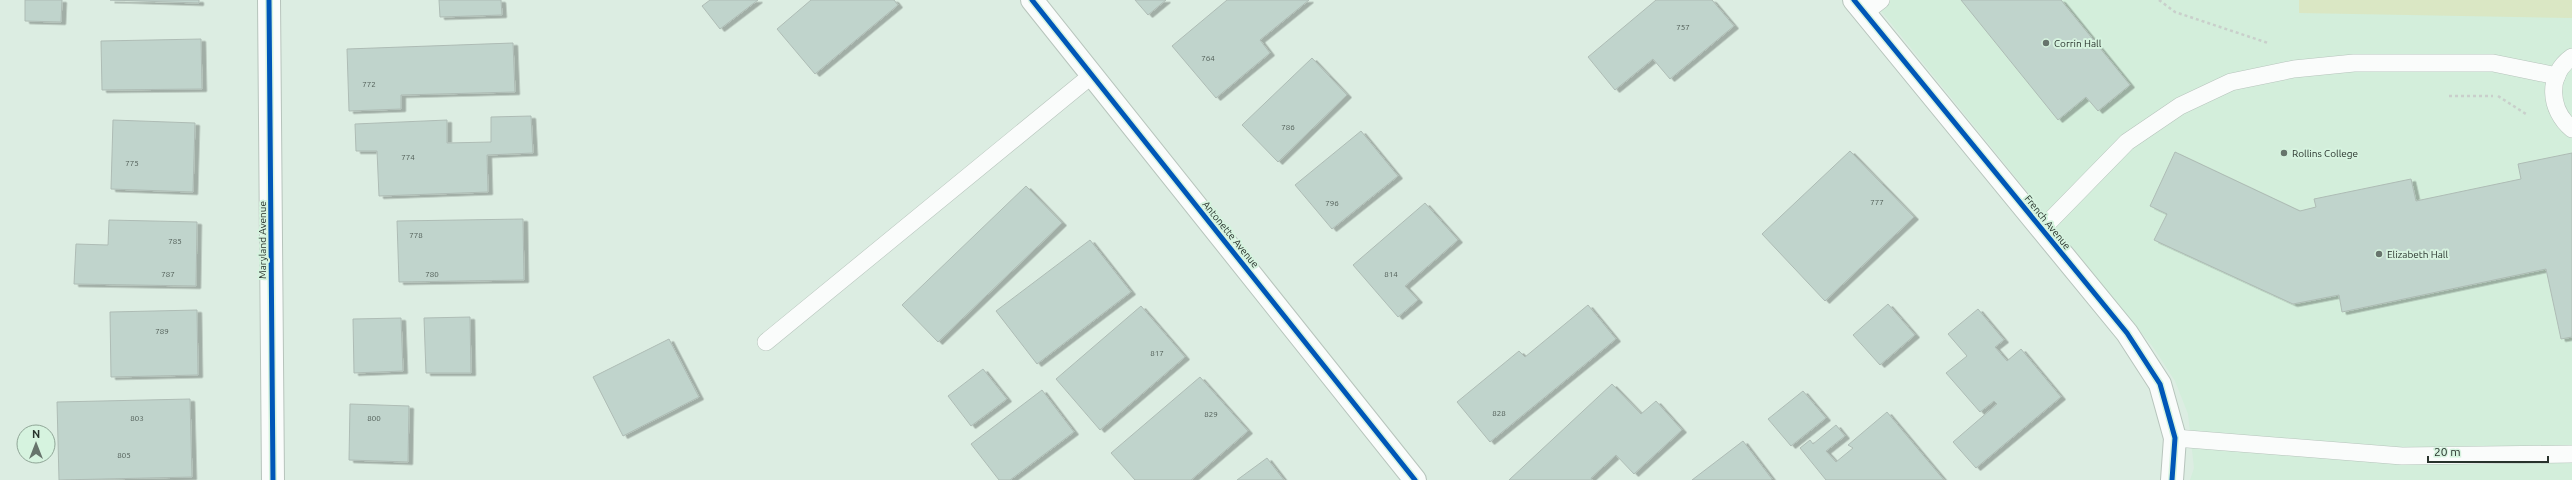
<svg xmlns="http://www.w3.org/2000/svg" width="2572" height="480" viewBox="0 0 2572 480" font-family="Ubuntu,sans-serif">
<style>
.built{fill:#d3eedb}
.green{fill:#dae7c4}
.building{fill:#c0d4cc;stroke:#aebcb5;filter:url(#shadow)}
.lines{fill:none;stroke-linecap:round;stroke-linejoin:round}
.lane-casing{stroke:#b7c4bc;stroke-width:18}
.street-casing{stroke:#b7c4bc;stroke-width:24}
.path{stroke:#c9cfcb;stroke-width:2.5;stroke-dasharray:3 3;stroke-linecap:butt}
.lane{stroke:#fafcfb;stroke-width:17}
.street{stroke:#fafcfb;stroke-width:22}
.cycleway-casing{stroke:#d6f3df;stroke-width:8}
.cycleway{stroke:#0057b8;stroke-width:5}
.poi-dot{fill:#67746c;stroke:#d6f3df;stroke-width:1.5}
.labels{text-anchor:middle;stroke-width:4;stroke-linejoin:round;paint-order:stroke}
.number-label{font-size:8px;fill:#505d56}
.poi-label{font-size:10px;fill:#28332c;stroke:#d6f3df;text-anchor:start}
.street-label{font-size:10px;fill:#28332c;stroke:#d6f3df}
</style>
<defs>
<filter id="shadow"><feDropShadow dx="4.5" dy="2.5" stdDeviation="0" flood-color="#0004"/></filter>
</defs>
<rect width="100%" height="100%" fill="#dcede2"/>
<polygon class="built" points="1872,0 2572,0 2572,480 2190,480 2194,468 2188,414 2175,381 2153,347"/>
<polygon class="green" points="2299,0 2572,0 2572,18 2299,13"/>
<g class="building">
<polygon points="25,0 62,0 61,22 25,21"/>
<polygon points="110,0 199,0 199,3"/>
<polygon points="439,0 501,0 502,15 440,17"/>
<polygon points="710,0 758,0 720,29 702,6"/>
<polygon points="811,0 894,0 898,5 815,74 777,29"/>
<polygon points="1135,0 1166,0 1148,15"/>
<polygon points="1227,0 1309,0 1260,40 1270,53 1216,98 1172,46"/>
<polygon points="1656,0 1712,0 1734,26 1670,79 1653,59 1615,90 1588,57"/>
<polygon points="1961,0 2061,0 2130,85 2098,111 2086,97 2058,120"/>
<polygon points="201,39 202,89 102,90 101,41"/>
<polygon points="513,43 515,92 401,95 401,109 349,111 347,49"/>
<polygon points="1312,58 1347,95 1278,162 1242,125"/>
<polygon points="531,116 533,153 487,155 488,192 379,196 377,151 356,151 355,124 447,120 447,143 491,142 491,117"/>
<polygon points="113,120 195,123 193,192 111,189"/>
<polygon points="1361,131 1398,176 1332,229 1295,185"/>
<polygon points="1850,151 1914,217 1825,301 1762,234"/>
<polygon points="2175,152 2300,211 2316,207 2314,199 2411,179 2416,201 2521,179 2518,164 2572,153 2572,337 2561,339 2546,269 2342,312 2339,295 2293,304 2154,240 2167,214 2150,206"/>
<polygon points="1026,186 1062,223 938,342 902,305"/>
<polygon points="1425,203 1458,240 1405,286 1418,300 1398,317 1353,265"/>
<polygon points="523,219 524,280 399,282 397,221"/>
<polygon points="109,220 197,222 196,286 74,284 76,244 108,245"/>
<polygon points="1090,240 1131,292 1037,364 996,311"/>
<polygon points="1888,304 1915,335 1880,365 1853,335"/>
<polygon points="1588,305 1616,339 1490,442 1457,402 1519,351 1525,357"/>
<polygon points="1141,306 1185,357 1100,430 1056,379"/>
<polygon points="1978,309 2004,340 1995,347 2007,361 2021,349 2061,397 1976,468 1953,442 1997,404 1994,401 1980,412 1946,373 1967,356 1948,334"/>
<polygon points="197,310 198,375 111,377 110,312"/>
<polygon points="470,317 471,373 426,373 424,318"/>
<polygon points="401,318 403,371 354,373 353,319"/>
<polygon points="669,339 699,397 623,436 593,377"/>
<polygon points="983,369 1007,399 971,426 948,396"/>
<polygon points="1200,377 1248,431 1191,480 1135,480 1111,453"/>
<polygon points="1612,384 1641,414 1656,401 1682,430 1634,474 1616,455 1591,478 1592,480 1509,480"/>
<polygon points="1042,390 1074,432 1010,480 999,480 971,444"/>
<polygon points="1803,391 1826,418 1791,446 1768,419"/>
<polygon points="190,399 192,477 59,480 57,402"/>
<polygon points="350,404 409,406 408,462 349,460"/>
<polygon points="1887,412 1944,480 1826,480 1800,448 1810,440 1813,444 1836,425 1845,436 1826,451 1836,462 1853,448 1848,445"/>
<polygon points="1743,441 1772,479 1771,480 1692,480"/>
<polygon points="1267,458 1284,480 1237,480"/>
</g>
<g class="lines">
<g class="lane-casing">
<g id="lane">
<polyline points="1864,13 1881,0"/>
<path d="M 2572,57 C 2546,75 2549,110 2572,129"/>
<polyline points="2042,229 2127,142 2180,106 2231,82 2294,69 2354,63 2493,63 2557,76"/>
<polyline points="766,342 1092,75"/>
<polyline points="2175,438 2402,456 2572,454"/>
</g>
</g>
<g class="street-casing">
<g id="street">
<polyline points="269,0 273,480"/>
<polyline points="1032,0 1415,480"/>
<polyline points="1854,0 2127,333 2160,384 2175,438 2172,480"/>
</g>
</g>
<g class="path">
<polyline points="2159,0 2175,12 2268,43"/>
<polyline points="2449,96 2493,96"/>
<polyline points="2498,96 2526,114"/>
</g>
<use href="#lane" class="lane"/>
<use href="#street" class="street"/>
<g class="cycleway-casing">
<g id="cycleway">
<polyline points="269,0 273,480"/>
<polyline points="1032,0 1415,480"/>
<polyline points="1854,0 2127,333 2160,384 2175,438 2172,480"/>
</g>
</g>
<use href="#cycleway" class="cycleway"/>
</g>
<g class="poi-dot">
<circle cx="2046" cy="43" r="4"/>
<circle cx="2284" cy="153" r="4"/>
<circle cx="2379" cy="254" r="4"/>
</g>
<g class="labels">
<g class="number-label">
<text x="1683" y="30">757</text>
<text x="1208" y="61">764</text>
<text x="369" y="87">772</text>
<text x="1288" y="130">786</text>
<text x="408" y="160">774</text>
<text x="132" y="166">775</text>
<text x="1877" y="205">777</text>
<text x="1332" y="206">796</text>
<text x="416" y="238">778</text>
<text x="175" y="244">785</text>
<text x="168" y="277">787</text>
<text x="432" y="277">780</text>
<text x="1391" y="277">814</text>
<text x="162" y="334">789</text>
<text x="1157" y="356">817</text>
<text x="1499" y="416">828</text>
<text x="1211" y="417">829</text>
<text x="137" y="421">803</text>
<text x="374" y="421">800</text>
<text x="124" y="458">805</text>
</g>
<g class="poi-label">
<text x="2054" y="47">Corrin Hall</text>
<text x="2292" y="157">Rollins College</text>
<text x="2387" y="258">Elizabeth Hall</text>
</g>
<g class="street-label">
<text transform="translate(2048 222) rotate(51)" y="4">French Avenue</text>
<text transform="translate(1231 234) rotate(51)" y="4">Antonette Avenue</text>
<text transform="translate(262 240) rotate(-90)" y="4">Maryland Avenue</text>
</g>
</g>
<g transform="translate(36 444)"><circle r="19" fill="#d6f3df" stroke="#90a697"/>
<path d="M0-3L7 15L0 10L-7 15Z" fill="#67746c"/>
<text y="-6" font-size="11" font-weight="bold" text-anchor="middle" fill="#28332c">N</text>
</g>
<path d="M2428 456v6h120v-6" fill="none" stroke="#28332c" stroke-width="2"/>
<text x="2434" y="456" font-size="12" fill="#28332c" stroke="#d6f3df" stroke-width="3" paint-order="stroke">20 m</text>
</svg>
